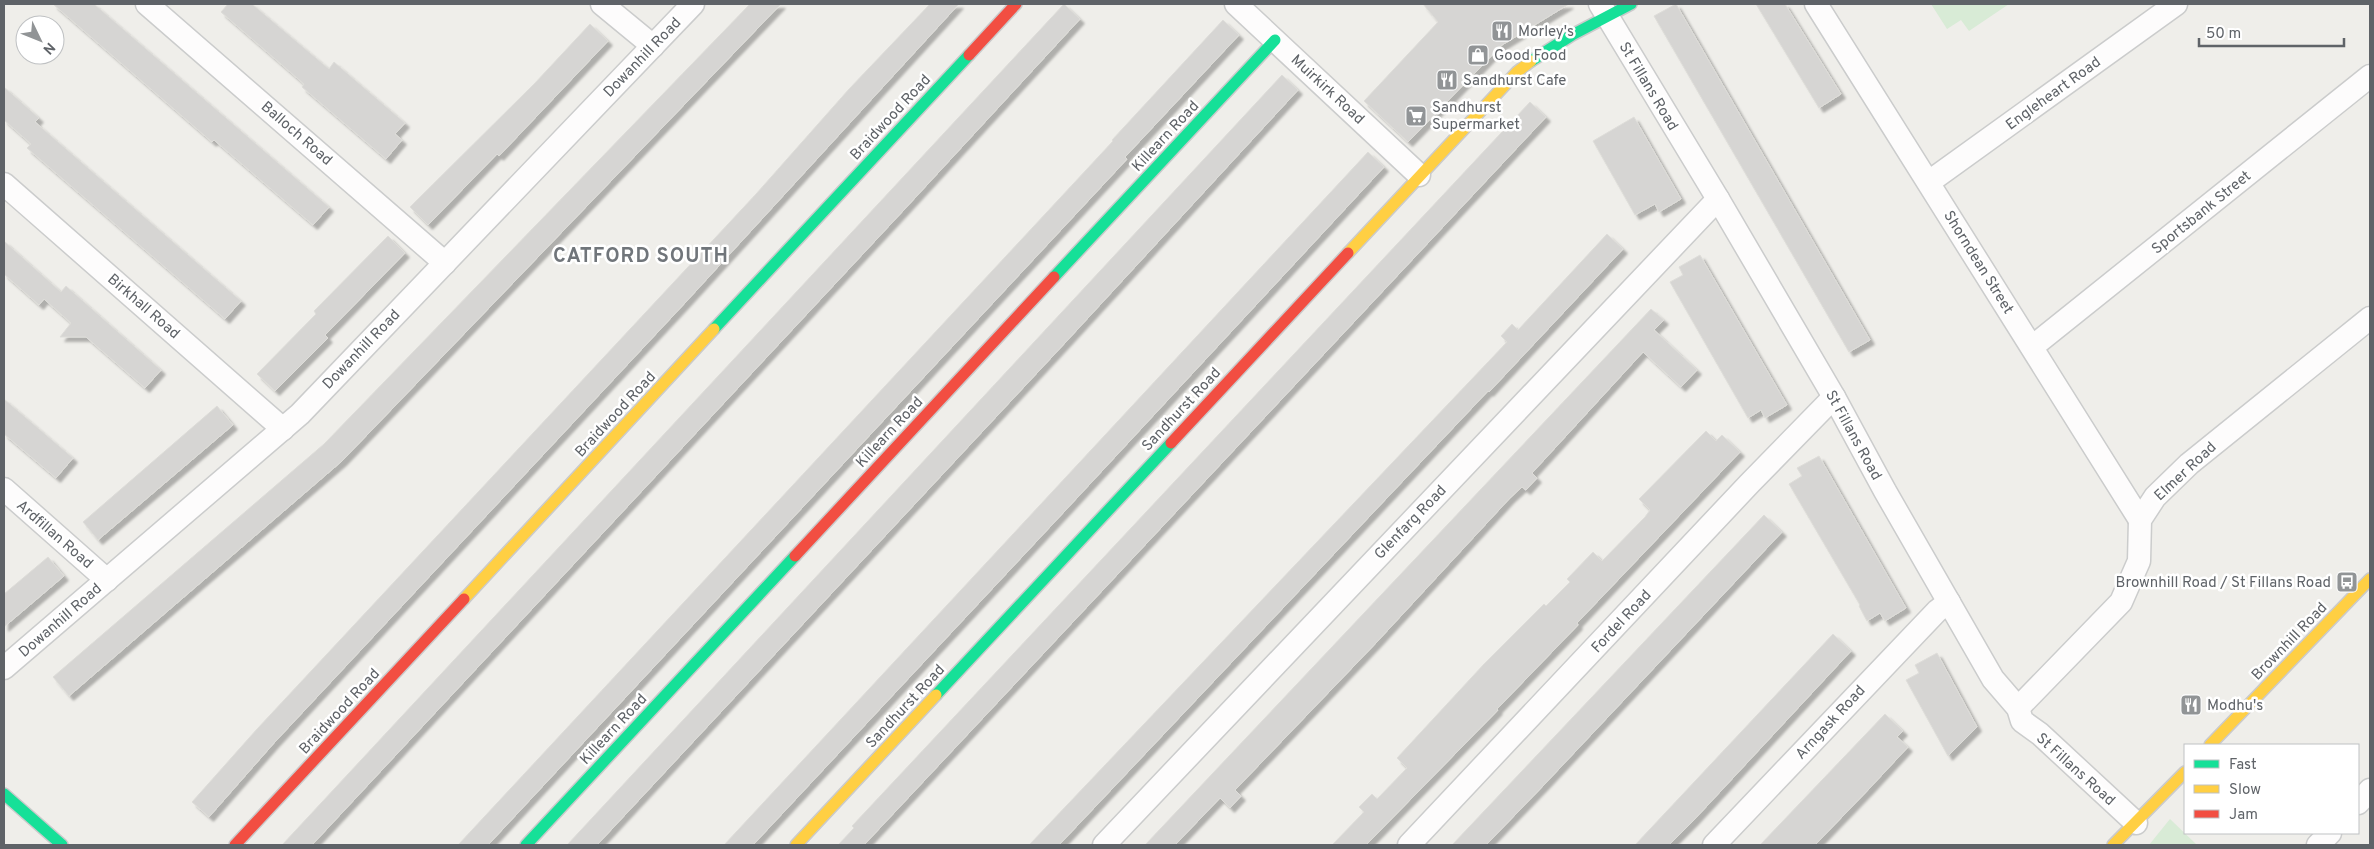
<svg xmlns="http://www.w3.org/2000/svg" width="2374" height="849" viewBox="0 0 2374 849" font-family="Overpass,sans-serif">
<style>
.green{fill:#d8ebd6}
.building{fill:#d6d5d3;stroke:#deddd9;filter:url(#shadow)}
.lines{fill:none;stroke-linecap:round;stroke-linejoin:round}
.street-casing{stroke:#cbcccc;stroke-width:25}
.fast-casing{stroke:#cacacb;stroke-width:14}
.slow-casing{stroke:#cacacb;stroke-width:14}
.jam-casing{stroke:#cacacb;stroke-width:14}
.street{stroke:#fdfcfc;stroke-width:22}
.fast{stroke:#16e098;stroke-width:11}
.slow{stroke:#ffcf43;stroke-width:11}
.jam{stroke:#f24e42;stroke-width:11}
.labels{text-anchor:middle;stroke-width:5;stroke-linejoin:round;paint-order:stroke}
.poi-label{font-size:15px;fill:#5f6368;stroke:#fff;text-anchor:start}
.street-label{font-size:15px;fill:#5f6368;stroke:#fff}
.district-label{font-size:20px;font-weight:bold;letter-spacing:1px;fill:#70757a;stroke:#fff}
</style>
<defs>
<filter id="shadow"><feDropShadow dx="4.5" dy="4.5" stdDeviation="1" flood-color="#0004"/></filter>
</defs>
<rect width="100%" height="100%" fill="#efeeea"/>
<g class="green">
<polygon points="1931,4 2009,4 1969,31 1961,20 1947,29"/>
<polygon points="2170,819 2197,845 2149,845"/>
</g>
<g class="building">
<polygon points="53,4 94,4 329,207 313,225 214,140 212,142"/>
<polygon points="228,4 252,4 329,69 334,62 405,123 395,134 402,140 386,159 302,87 304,84 221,12"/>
<polygon points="750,4 781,4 342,461 69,696 53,677 324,444"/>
<polygon points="930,4 959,4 684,304 274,743 209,817 192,802 257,729 756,194 849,89"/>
<polygon points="1064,4 1080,19 902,212 312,845 282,845"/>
<polygon points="1423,4 1569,4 1502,45 1408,142 1364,101 1438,22"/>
<polygon points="1676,4 1870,340 1849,352 1654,16"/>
<polygon points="1756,4 1785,4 1841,94 1819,108"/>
<polygon points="1223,20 1239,35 1125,157 1127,159 1115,172 488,845 458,845 1113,141 1112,140"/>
<polygon points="590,24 608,41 499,156 497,154 428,225 410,207 534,84"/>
<polygon points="1282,75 1298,90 1064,344 597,845 567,845"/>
<polygon points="4,87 39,118 35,122 241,301 225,319 27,148 31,144 4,120"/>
<polygon points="1530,102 1546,117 864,845 838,845 854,828 852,826"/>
<polygon points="1634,117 1681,199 1659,212 1655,204 1635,215 1593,141"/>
<polygon points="1368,152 1384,167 1063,513 753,845 724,845"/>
<polygon points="1607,234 1623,249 1489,392 1488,391 1059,845 1029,845 1507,342 1501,336 1512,324 1518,330"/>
<polygon points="388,236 405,253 325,335 328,338 275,391 257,374 316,314 314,311"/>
<polygon points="4,241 61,292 66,286 161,370 145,388 86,337 60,337 71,323 44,299 39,305 4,274"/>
<polygon points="1700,255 1787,405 1765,418 1761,410 1748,418 1670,282 1683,275 1679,267"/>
<polygon points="1651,309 1664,320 1654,330 1697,370 1681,387 1643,352 1532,473 1537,478 1526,490 1522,487 1510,498 1375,644 1235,790 1241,796 1230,808 1220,798 1175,845 1145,845"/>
<polygon points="4,399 73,458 56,478 4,434"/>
<polygon points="217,406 233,425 98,540 83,522"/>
<polygon points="1706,431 1716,441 1722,435 1740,452 1577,623 1578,625 1497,709 1498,710 1366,845 1332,845 1364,812 1359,807 1372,794 1377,799 1407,768 1397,758 1484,664 1544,604 1546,606 1570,582 1567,579 1593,552 1602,561 1645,517 1650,510 1639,499"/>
<polygon points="1819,456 1906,608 1885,621 1880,613 1867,621 1859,606 1860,605 1789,484 1802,476 1797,468"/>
<polygon points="1764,515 1782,532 1542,787 1486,845 1452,845"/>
<polygon points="48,557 64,576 4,627 4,594"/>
<polygon points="1833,634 1851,651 1693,821 1669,845 1635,845"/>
<polygon points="1937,653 1977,727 1948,756 1906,680 1919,673 1915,665"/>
<polygon points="1885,714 1903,731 1897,737 1908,747 1868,790 1815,845 1760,845"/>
</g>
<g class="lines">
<g class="street-casing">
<g id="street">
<polyline points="147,4 445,263"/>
<polyline points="602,4 653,46"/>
<polyline points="1236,4 1419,175"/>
<polyline points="1600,4 1718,199 1834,397 1885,491 1993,679 2018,708 2022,721 2040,734 2136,823"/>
<polyline points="1816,4 2140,520"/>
<polyline points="1929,182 2176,4"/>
<polyline points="4,184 283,429"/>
<polyline points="2032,347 2370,76"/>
<polyline points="4,489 107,580"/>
<polyline points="4,668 300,414 693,4"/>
<polyline points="2018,708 2121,602 2139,561 2140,520 2155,497 2189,464 2370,318"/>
<polyline points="2358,803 2370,790"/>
<polyline points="1104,845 1718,199"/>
<polyline points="1409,845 1749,484 1834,397"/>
<polyline points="1714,845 1937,611 1949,602"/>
<polyline points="2318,845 2330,833"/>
</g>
</g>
<g class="fast-casing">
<g id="fast">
<polyline points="1531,61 1572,35 1631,4"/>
<polyline points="1054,277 1275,40"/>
<polyline points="714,329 969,55"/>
<polyline points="936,695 1171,443"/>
<polyline points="4,794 62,845"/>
<polyline points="526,845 795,556"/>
</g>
</g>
<g class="slow-casing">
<g id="slow">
<polyline points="1348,253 1517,72 1531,61"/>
<polyline points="464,599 714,329"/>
<polyline points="2210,745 2370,579"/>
<polyline points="796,845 936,695"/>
<polyline points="2113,845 2185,772"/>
</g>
</g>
<g class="jam-casing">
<g id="jam">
<polyline points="969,55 1016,4"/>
<polyline points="1171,443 1348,253"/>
<polyline points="795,556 1054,277"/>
<polyline points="235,845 464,599"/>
</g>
</g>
<use href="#street" class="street"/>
<use href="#fast" class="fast"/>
<use href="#slow" class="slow"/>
<use href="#jam" class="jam"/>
</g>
<defs>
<g id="restaurant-square" transform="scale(1.125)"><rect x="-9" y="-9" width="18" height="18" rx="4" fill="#919496" stroke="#fff"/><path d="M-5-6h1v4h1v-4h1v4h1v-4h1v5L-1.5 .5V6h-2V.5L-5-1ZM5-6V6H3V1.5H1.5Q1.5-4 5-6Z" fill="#fff"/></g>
<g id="shop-square" transform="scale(1.125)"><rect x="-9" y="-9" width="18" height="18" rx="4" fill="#919496" stroke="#fff"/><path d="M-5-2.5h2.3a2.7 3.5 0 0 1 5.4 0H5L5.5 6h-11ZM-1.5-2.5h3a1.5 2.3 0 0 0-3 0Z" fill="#fff"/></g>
<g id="supermarket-square" transform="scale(1.125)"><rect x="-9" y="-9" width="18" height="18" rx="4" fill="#919496" stroke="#fff"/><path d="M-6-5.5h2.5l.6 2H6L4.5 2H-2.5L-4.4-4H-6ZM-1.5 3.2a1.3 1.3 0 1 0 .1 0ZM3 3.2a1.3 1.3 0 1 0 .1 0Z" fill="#fff"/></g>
<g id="bus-square" transform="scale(1.125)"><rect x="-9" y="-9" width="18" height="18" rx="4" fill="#919496" stroke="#fff"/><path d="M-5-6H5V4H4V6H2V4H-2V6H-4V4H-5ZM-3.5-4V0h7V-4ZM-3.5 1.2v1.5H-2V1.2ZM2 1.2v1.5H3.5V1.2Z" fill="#fff"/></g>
</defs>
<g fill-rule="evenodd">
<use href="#restaurant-square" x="1502" y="31"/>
<use href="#shop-square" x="1478" y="55"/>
<use href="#restaurant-square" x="1447" y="80"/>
<use href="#supermarket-square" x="1416" y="116"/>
<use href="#bus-square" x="2347" y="582"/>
<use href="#restaurant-square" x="2191" y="705"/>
</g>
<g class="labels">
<g class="poi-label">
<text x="1518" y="36">Morley's</text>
<text x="1494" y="60">Good Food</text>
<text x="1463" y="85">Sandhurst Cafe</text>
<text x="1432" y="112">Sandhurst<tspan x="1432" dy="17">Supermarket</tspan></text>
<text x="2331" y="587" text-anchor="end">Brownhill Road / St Fillans Road</text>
<text x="2207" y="710">Modhu's</text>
</g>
<g class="street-label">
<text transform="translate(642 57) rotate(-46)" y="5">Dowanhill Road</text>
<text transform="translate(1649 86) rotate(59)" y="5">St Fillans Road</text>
<text transform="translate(1328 89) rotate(43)" y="5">Muirkirk Road</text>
<text transform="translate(2053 93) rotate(-36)" y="5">Engleheart Road</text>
<text transform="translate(890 117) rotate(-47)" y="5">Braidwood Road</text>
<text transform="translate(297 133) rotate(41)" y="5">Balloch Road</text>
<text transform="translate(1165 136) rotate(-47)" y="5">Killearn Road</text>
<text transform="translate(2201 212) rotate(-39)" y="5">Sportsbank Street</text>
<text transform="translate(1979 262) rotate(58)" y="5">Shorndean Street</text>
<text transform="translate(144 306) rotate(41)" y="5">Birkhall Road</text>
<text transform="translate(361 349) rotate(-46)" y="5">Dowanhill Road</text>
<text transform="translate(1181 409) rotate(-47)" y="5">Sandhurst Road</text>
<text transform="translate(615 414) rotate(-47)" y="5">Braidwood Road</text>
<text transform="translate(889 432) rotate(-47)" y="5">Killearn Road</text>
<text transform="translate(1854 435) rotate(61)" y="5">St Fillans Road</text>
<text transform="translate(2185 471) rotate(-43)" y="5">Elmer Road</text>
<text transform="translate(1410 522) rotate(-46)" y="5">Glenfarg Road</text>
<text transform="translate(55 534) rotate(41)" y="5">Ardfillan Road</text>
<text transform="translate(60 620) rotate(-41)" y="5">Dowanhill Road</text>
<text transform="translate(1621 621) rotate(-47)" y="5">Fordel Road</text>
<text transform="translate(2289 641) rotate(-46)" y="5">Brownhill Road</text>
<text transform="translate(905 706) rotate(-47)" y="5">Sandhurst Road</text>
<text transform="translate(339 711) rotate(-47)" y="5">Braidwood Road</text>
<text transform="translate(1830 722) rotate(-47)" y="5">Arngask Road</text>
<text transform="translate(613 729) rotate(-47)" y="5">Killearn Road</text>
<text transform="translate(2076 769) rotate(42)" y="5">St Fillans Road</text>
</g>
<g class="district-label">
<text x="641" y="262">CATFORD SOUTH</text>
</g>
</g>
<rect width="2374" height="849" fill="none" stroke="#5f6368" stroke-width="10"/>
<rect x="2184" y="744" width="175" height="90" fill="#ffffff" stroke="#bfc1c3"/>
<rect x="2194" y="760" width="25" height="8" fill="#16e098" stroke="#bfc1c3"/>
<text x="2229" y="769" font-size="15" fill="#5f6368">Fast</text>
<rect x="2194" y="785" width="25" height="8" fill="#ffcf43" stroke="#bfc1c3"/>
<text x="2229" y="794" font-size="15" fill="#5f6368">Slow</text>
<rect x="2194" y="810" width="25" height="8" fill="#f24e42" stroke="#bfc1c3"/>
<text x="2229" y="819" font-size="15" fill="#5f6368">Jam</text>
<g transform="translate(40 40) rotate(133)"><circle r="24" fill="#ffffff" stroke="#bfc1c3"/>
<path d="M0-4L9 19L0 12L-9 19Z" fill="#919496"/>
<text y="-8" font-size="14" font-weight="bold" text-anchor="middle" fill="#5f6368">N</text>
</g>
<path d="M2199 38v8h145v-8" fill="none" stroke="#5f6368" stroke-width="2.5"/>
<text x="2206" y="38" font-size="15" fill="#5f6368" stroke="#ffffff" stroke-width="4" paint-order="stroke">50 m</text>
</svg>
